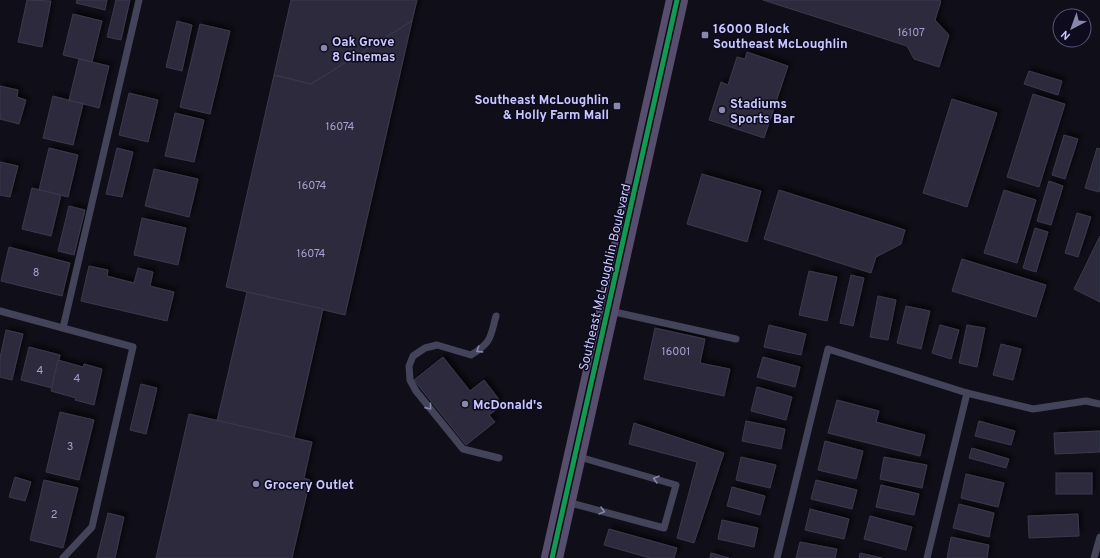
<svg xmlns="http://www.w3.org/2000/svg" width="1100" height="558" viewBox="0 0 1100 558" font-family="Overpass,sans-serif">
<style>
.building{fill:#2d2c3c;stroke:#3b394e;filter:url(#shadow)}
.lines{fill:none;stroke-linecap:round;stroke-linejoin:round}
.lane{stroke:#43445a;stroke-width:7}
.primary{stroke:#574d6c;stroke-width:22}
.cycleway-casing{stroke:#0d0b1d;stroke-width:8}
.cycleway{stroke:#139951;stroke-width:5}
.oneway{stroke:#8686ac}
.poi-dot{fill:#8887ae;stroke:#0d0b1d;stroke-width:1.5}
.labels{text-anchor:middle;stroke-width:3;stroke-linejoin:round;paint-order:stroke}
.number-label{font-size:11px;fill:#a2a0ce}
.poi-label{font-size:13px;font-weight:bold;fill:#c9c7ff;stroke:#0d0b1d;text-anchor:start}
.street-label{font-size:13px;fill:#c9c7ff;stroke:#0d0b1d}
</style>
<defs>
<filter id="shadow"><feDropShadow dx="3.5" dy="-3.5" stdDeviation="2" flood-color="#0009"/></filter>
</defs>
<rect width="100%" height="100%" fill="#100f19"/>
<g class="building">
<polygon points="27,0 51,1 42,47 18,42"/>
<polygon points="77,0 107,0 105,10 76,3"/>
<polygon points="116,0 130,0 121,40 107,37"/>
<polygon points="291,0 417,0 412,21 311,84 274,75"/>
<polygon points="763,0 937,0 941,1 935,20 949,35 939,67 914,59 907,46"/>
<polygon points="73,14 102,21 92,62 63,55"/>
<polygon points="177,21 192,25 182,71 166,67"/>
<polygon points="412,21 345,315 226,287 274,75 311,84"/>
<polygon points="200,24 230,31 210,114 180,107"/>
<polygon points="747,52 788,66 764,138 709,120 721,82 728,85 737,57 745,59"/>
<polygon points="79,59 109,66 99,108 69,100"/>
<polygon points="1029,71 1062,81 1058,95 1024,84"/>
<polygon points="0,86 18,90 17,97 26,100 19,124 0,119"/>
<polygon points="129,93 158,100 148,142 119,135"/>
<polygon points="1033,94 1065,104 1039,187 1007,177"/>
<polygon points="53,96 83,104 73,145 43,138"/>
<polygon points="952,99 997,113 967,207 923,193"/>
<polygon points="175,113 204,120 194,162 165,156"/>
<polygon points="1064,135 1078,139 1065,179 1052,175"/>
<polygon points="49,148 78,155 68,197 39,190"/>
<polygon points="117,148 133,152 122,197 106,194"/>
<polygon points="1097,148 1100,149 1100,188 1099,192 1085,188"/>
<polygon points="0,162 18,166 10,197 0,195"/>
<polygon points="154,169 198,179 189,217 145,206"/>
<polygon points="702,174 761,191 747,242 687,224"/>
<polygon points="1049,181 1063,186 1051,225 1037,221"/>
<polygon points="32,188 61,195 51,236 22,229"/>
<polygon points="779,190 905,230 901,244 876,257 871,273 764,239"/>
<polygon points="1004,190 1036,200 1017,263 984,253"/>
<polygon points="69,206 85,210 74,255 58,251"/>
<polygon points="1077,213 1091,217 1078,257 1065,253"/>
<polygon points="142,218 186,228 178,265 134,255"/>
<polygon points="1035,228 1048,232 1036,272 1023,268"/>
<polygon points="1100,236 1100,302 1074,289"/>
<polygon points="9,247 70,263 62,296 1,281"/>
<polygon points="962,259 1046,285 1036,317 952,291"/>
<polygon points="89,266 108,270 107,276 134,283 138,268 153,272 150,286 174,292 167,321 81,301"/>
<polygon points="809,271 837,277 827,321 799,315"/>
<polygon points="851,275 864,278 853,326 840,323"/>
<polygon points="247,292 323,309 294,438 217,421"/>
<polygon points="878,296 896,300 888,340 870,337"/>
<polygon points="906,306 930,311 921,349 897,343"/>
<polygon points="769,325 806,334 801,355 764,347"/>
<polygon points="940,325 959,330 951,359 932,353"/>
<polygon points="967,325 985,328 977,367 959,363"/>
<polygon points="655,328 705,339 700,363 730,369 724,396 644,379"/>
<polygon points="6,330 23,334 12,380 0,377 0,358"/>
<polygon points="1001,344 1021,349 1013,380 993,375"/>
<polygon points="29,347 60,355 52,388 21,380"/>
<polygon points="443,357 470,391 484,380 498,398 497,409 489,415 495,422 466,445 414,380"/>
<polygon points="763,357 800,367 795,387 757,377"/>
<polygon points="58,360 83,367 84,364 102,369 94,405 75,400 76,398 51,391"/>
<polygon points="141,384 157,388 146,434 130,430"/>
<polygon points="757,387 792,397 786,420 751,411"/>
<polygon points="837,400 879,411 876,422 925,435 920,456 828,433"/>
<polygon points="60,412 94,420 79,480 46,472"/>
<polygon points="189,414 312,442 304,478 310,480 292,558 156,558"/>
<polygon points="746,421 785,429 781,449 742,441"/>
<polygon points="979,421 1015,431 1011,445 975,436"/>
<polygon points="634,423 724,453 694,543 677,538 697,462 629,444"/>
<polygon points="1100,431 1100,452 1055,454 1054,433"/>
<polygon points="825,441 863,451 856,479 818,470"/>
<polygon points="972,448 1009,459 1006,468 969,458"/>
<polygon points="741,457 776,465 770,488 736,480"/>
<polygon points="884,457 927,465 922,488 880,479"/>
<rect x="1056" y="473" width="36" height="21"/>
<polygon points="966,474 1004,483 998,507 961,498"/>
<polygon points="15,477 31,482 25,501 9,497"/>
<polygon points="44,480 78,488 63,548 30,540"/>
<polygon points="816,480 857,490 852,509 811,499"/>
<polygon points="881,485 919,494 914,515 876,507"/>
<polygon points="732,487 765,496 760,515 727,506"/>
<polygon points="959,504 994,513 989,537 953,528"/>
<polygon points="810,509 849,519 844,539 805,530"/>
<polygon points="108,513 124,517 115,558 97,558"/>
<polygon points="1078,514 1079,536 1029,538 1028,516"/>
<polygon points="870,516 912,527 906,550 864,539"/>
<polygon points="722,520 758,528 754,547 718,539"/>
<polygon points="609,529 677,548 674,558 650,558 604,545"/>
<polygon points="951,537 989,545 987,558 947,558"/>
<polygon points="800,542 837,549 835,558 796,558"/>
<polygon points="711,553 729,558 710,558"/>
<polygon points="860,553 882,558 859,558"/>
</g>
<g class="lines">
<g class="lane">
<polyline points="0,311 133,347 92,527 63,558"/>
<polyline points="610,311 736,339"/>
<path d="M 496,316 C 490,338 492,342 471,355 L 437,345 L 425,348 L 413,356 L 409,366 L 410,380 L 416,391 L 463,449 L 499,458"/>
<polyline points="63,328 139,0"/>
<polyline points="967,393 1033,409 1086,401 1100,404"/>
<polyline points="567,502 664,528 676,485 576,456"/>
<polyline points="777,558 828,349 967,393 927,558"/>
<polyline points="1094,558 1100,537"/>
</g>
<polyline class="primary" points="552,558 677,0"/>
<g class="cycleway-casing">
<polyline id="cycleway" points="552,558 677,0"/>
</g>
<use href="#cycleway" class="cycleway"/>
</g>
<defs><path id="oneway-chevron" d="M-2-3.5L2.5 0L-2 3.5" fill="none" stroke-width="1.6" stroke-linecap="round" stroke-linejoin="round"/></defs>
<g class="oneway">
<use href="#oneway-chevron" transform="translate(479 350) rotate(147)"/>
<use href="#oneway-chevron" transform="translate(429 407) rotate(51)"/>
<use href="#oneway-chevron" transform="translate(656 479) rotate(-164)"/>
<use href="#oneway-chevron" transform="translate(602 511) rotate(15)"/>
</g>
<g class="poi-dot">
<rect x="701" y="31" width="8" height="8" rx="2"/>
<circle cx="324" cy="48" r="4"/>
<rect x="613" y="102" width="8" height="8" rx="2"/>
<circle cx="722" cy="110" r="4"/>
<circle cx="465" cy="404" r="4"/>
<circle cx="256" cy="484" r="4"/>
</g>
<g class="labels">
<g class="number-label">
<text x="911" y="36">16107</text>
<text x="340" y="130">16074</text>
<text x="312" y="189">16074</text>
<text x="311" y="257">16074</text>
<text x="36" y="276">8</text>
<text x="676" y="355">16001</text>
<text x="40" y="374">4</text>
<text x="77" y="382">4</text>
<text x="70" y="450">3</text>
<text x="54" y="518">2</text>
</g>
<g class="poi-label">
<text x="713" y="33">16000 Block<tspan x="713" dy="15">Southeast McLoughlin</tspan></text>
<text x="332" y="46">Oak Grove<tspan x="332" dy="15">8 Cinemas</tspan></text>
<text x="609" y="104" text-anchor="end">Southeast McLoughlin<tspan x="609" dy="15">&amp; Holly Farm Mall</tspan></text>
<text x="730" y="108">Stadiums<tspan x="730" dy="15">Sports Bar</tspan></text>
<text x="473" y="409">McDonald's</text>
<text x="264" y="489">Grocery Outlet</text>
</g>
<g class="street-label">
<text transform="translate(604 277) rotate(-77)" y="5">Southeast McLoughlin Boulevard</text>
</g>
</g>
<g transform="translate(1072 28) rotate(221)"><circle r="19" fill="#0d0b1d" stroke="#585677"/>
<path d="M0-3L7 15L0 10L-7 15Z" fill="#8887ae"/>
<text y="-6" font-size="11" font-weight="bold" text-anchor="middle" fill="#c9c7ff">N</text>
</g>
</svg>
